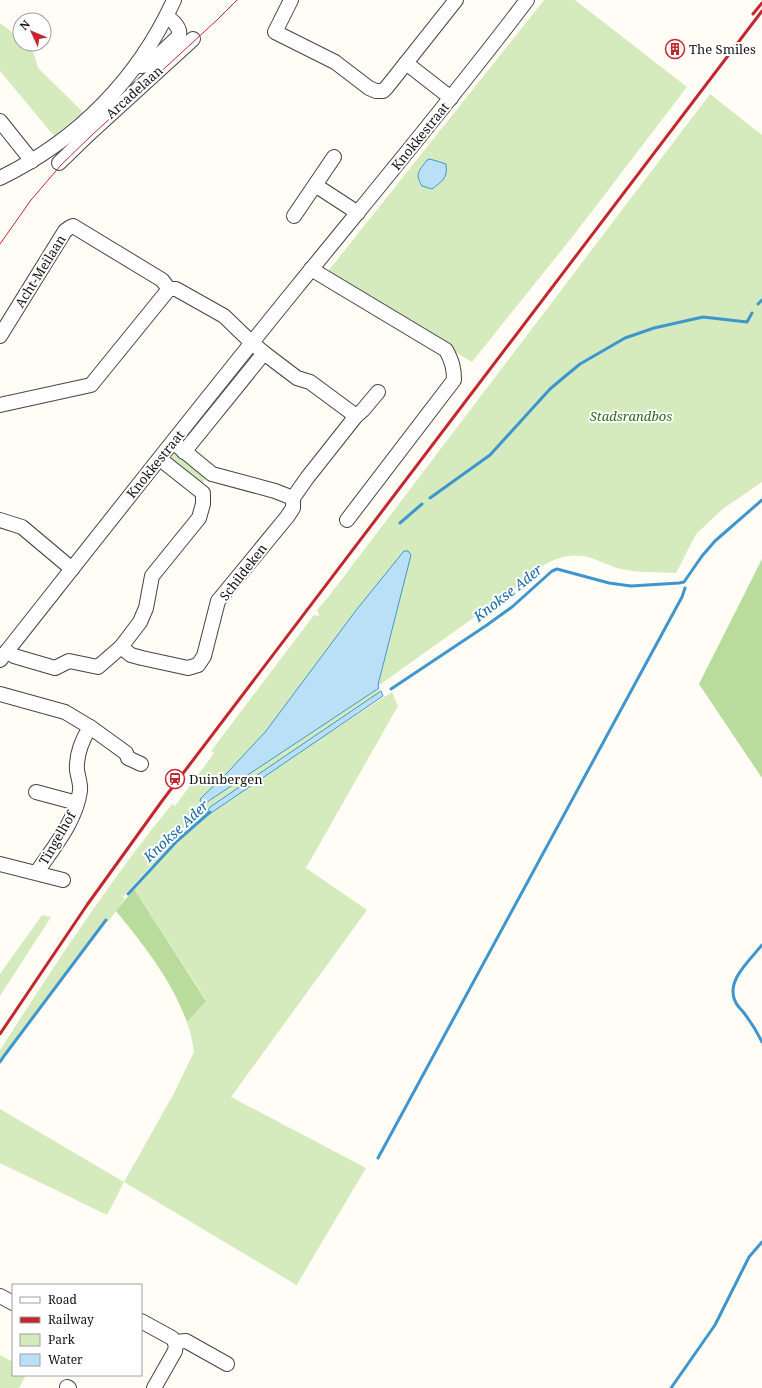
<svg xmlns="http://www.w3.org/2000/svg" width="762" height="1388" viewBox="0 0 762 1388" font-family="'Noto Serif',serif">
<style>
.green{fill:#d5ebbd}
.forest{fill:#b9dc9c}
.water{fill:#b9e0f7;stroke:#3f96cf}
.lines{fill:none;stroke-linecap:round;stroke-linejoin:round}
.stream{stroke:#3f96cf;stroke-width:3}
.minor-casing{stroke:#444;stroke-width:16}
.minor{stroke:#fff;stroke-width:14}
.tram{stroke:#c4262e;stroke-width:1}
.rail{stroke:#c4262e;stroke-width:3}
.labels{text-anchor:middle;stroke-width:4;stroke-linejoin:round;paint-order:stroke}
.poi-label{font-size:13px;fill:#111;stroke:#fff;text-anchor:start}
.street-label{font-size:13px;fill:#111;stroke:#fff}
.park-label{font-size:13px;font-style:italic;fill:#2f6b1f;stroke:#fff}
.water-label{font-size:14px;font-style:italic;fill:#1768a6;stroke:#fff}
</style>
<rect width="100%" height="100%" fill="#fffdf5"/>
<g class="green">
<polygon points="544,0 575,0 687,87 573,236 472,362 325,275"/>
<polygon points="0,23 20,38 20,44 28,44 32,48 38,68 83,112 54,136 0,71"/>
<path d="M 710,94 L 762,135 L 762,482 L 724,508 L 696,534 L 676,573 C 658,572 639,573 621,569 C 608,566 596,558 583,556 C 555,552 534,571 514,589 L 378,686 L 411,555 L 404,551 L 357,609 L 266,731 L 228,772 L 201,798 L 204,805 L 210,800 L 379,688 L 381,691 L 210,807 C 204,817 189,827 181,835 C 161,855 141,876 123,897 L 125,899 L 108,922 L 105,920 L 18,1035 L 0,1062 L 0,1050 C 54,966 109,881 172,804 L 175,806 L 214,753 L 211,751 L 314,615 L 319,616 L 317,610 L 329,596 Z"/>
<polygon points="171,451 172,451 207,477 200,486 167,461"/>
<path d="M 392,692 L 398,706 L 306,868 L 367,910 L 231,1097 L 366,1168 L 296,1286 L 295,1284 L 124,1182 L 107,1215 L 0,1163 L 0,1109 L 124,1182 L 173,1095 L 194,1052 L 191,1035 L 187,1022 L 206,1000 L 134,889 C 158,863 181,837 208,815 L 318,740 Z"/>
<polygon points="42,915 51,917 0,996 0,974"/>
<polygon points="0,1355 13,1362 13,1375 26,1375 19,1388 0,1388"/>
</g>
<g class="forest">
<polygon points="762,559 762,778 699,684"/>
<path d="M 134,889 L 206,1001 L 187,1022 C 172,981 144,945 116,911 Z"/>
</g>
<g class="water">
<path d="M 430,159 L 446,164 C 448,179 442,181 432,189 L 422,186 C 414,173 420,170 427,160 Z"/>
<polygon points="404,551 408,551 411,555 378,685 379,688 210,800 204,805 200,801 201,798 228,772 266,731 357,609"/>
<polygon points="381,691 383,696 208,815 207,812 210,807"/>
</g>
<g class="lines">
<g class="stream">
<polyline points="758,304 762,300"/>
<polyline points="430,498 490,455 550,389 563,378 580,364 625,338 654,328 703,317 747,322 752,313"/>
<polyline points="400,523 422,504"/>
<polyline points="391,689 487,625 512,607 552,571 557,569 609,583 631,586 679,583 684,582 702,556 715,541 762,500"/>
<polyline points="128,894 177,841 210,812"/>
<path d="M 762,945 C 750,960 724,982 736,1003 C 738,1007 742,1010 744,1013 C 751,1022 757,1032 762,1042"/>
<polyline points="0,1062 4,1056 106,920"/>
<polyline points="378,1158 682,597 685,588"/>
<polyline points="671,1388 715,1325 749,1257 762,1242"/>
</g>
<g class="minor-casing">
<g id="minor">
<polyline points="291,0 275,32 335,62 369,88 376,91 383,91 387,87 456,0"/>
<polyline points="406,63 451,98"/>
<path d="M 138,64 L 141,66 L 148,65 L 179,36 C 181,28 173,20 166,17"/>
<polyline points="0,121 32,161"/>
<polyline points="59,163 90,133 193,39"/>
<path d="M 0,178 C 78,140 138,79 174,0"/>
<polyline points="315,185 358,213"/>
<polyline points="294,216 334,157"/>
<path d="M 311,269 L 446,350 C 452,361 454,368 454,380 L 347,520"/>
<polyline points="0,336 65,231 69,228 73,226 162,280 169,289 176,289 224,316 252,343 264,353 297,378 310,382 356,416"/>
<polyline points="0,405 91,385 169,289"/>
<polyline points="173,442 212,474 275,491 293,498 307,478 356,416 363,410 378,392"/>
<polyline points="184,452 264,353"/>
<polyline points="0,520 22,527 72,569"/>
<polyline points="121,647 140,622 146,608 152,576 199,518 203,504 203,493 160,459"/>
<polyline points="7,651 14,656 55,668 69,661 98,667 121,647 131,655 142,658 188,668 198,665 204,656 218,601 287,517 293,508 293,498"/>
<path d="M 0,660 C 98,536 196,411 296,288 C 374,192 453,98 527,0"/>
<polyline points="0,694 65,712 90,727 126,753 128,758 141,764"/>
<polyline points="36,792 77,803"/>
<polyline points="0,864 63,880"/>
<path d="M 37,872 C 53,848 76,821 80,791 C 81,785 78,777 77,770 C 76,755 82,740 90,727"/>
<polyline points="0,1296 13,1303"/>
<path d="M 141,1321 L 172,1338 C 176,1343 176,1345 175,1351 L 154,1388"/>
<polyline points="175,1342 186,1341 227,1364"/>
<polyline points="67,1387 69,1388"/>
</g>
</g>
<use href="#minor" class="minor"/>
<polyline class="tram" points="0,244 31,200 61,165 92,135 217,20 237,0"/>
<g class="rail">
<polyline points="753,14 762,3"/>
<polyline points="0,1034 87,905 162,801 762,11"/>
</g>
</g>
<defs>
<g id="building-ring" transform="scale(1)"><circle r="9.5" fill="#fff" stroke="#c4262e" stroke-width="1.5"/><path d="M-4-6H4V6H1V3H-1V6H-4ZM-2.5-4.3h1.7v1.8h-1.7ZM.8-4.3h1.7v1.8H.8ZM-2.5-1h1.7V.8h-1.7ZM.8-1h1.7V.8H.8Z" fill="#c4262e"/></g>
<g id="station-ring" transform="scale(1)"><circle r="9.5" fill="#fff" stroke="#c4262e" stroke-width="1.5"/><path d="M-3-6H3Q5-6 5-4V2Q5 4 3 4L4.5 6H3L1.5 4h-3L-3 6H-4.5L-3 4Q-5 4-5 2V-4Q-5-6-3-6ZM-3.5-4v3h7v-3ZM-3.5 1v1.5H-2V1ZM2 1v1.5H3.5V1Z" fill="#c4262e"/></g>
</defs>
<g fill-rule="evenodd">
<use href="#building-ring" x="675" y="49"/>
<use href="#station-ring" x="175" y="779"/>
</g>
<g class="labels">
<g class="poi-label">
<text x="689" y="54">The Smiles</text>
<text x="189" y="784">Duinbergen</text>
</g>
<g class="street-label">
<text transform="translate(134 92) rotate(-42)" y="5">Arcadelaan</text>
<text transform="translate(420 136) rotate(-51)" y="5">Knokkestraat</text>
<text transform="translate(40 271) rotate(-58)" y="5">Acht-Meilaan</text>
<text transform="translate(155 464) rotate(-51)" y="5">Knokkestraat</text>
<text transform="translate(243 572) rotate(-52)" y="5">Schildeken</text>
<text transform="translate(57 838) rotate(-60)" y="5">Tingelhof</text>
</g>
<g class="park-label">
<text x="631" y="421">Stadsrandbos</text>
</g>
<g class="water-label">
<text transform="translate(508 593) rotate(-38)" y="5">Knokse Ader</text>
<text transform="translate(176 831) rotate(-43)" y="5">Knokse Ader</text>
</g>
</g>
<rect x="12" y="1284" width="130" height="92" fill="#ffffff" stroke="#a0a0a0"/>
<rect x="20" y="1297" width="20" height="6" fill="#ffffff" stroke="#a0a0a0"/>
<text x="48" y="1304" font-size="12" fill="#111111">Road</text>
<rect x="20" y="1317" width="20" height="6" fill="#c4262e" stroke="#a0a0a0"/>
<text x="48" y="1324" font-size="12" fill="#111111">Railway</text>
<rect x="20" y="1334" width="20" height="12" fill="#d5ebbd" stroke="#a0a0a0"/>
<text x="48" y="1344" font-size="12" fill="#111111">Park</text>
<rect x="20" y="1354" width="20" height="12" fill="#b9e0f7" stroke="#a0a0a0"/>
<text x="48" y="1364" font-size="12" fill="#111111">Water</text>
<g transform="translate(32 32) rotate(314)"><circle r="19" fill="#ffffff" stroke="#a0a0a0"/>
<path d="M0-3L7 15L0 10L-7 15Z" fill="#c4262e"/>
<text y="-6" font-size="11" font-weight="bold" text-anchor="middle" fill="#111111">N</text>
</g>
</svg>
